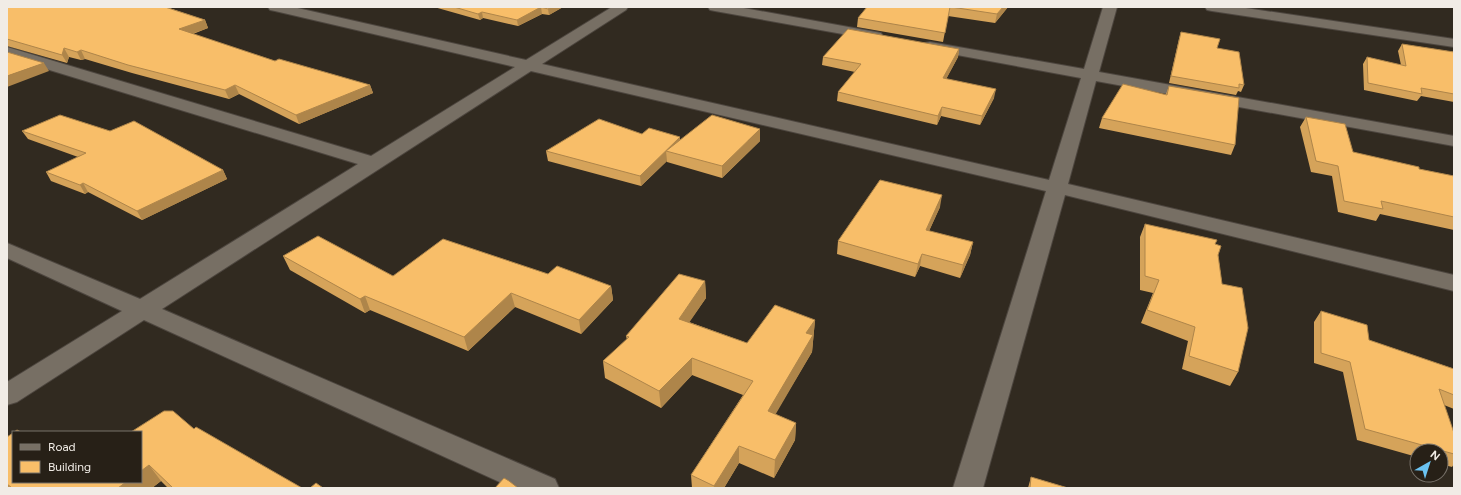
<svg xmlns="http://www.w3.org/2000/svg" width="1461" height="495" viewBox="0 0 1461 495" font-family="Figtree,sans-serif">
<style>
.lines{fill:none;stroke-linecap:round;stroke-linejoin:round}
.street-casing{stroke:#4d463f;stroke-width:2}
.street{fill:#776f64;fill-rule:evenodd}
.wall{fill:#d5a35a}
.shaded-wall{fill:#ae854a}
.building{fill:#f8be69;stroke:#ae854a}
</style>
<rect width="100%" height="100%" fill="#312a20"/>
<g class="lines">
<g class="street-casing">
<g id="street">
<polygon points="268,7 293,7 526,60 612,7 628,7 626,10 542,64 1049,180 1081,78 930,50 925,49 923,46 925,43 930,42 1084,69 1103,7 1117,7 1099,72 1454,136 1454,146 1096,81 1068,184 1454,275 1454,291 1065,195 983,488 953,488 1046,191 531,71 162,309 555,479 559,488 513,488 144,320 17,402 7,405 7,382 122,311 7,258 7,243 140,299 358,164 7,57 7,47 371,156 515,67 275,11 270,10"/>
<polygon points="708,7 738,7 876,32 881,33 883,36 881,39 876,40 715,11 710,10"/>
<polygon points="1205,7 1239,7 1454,39 1454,47 1212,11 1207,10"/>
</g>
</g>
<use href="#street" class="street"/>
</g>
<g class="wall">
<polygon points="7,7 167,7 166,7 205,20 208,28 193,34 275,61 370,85 373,93 299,124 239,94 229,99 132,73 85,59 81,60 69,57 67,63 7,46"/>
<polygon points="434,7 563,7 549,15 542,14 518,26 483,18 480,20"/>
<polygon points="867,7 1008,7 995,23 948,16 943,42 857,27 858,18"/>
<polygon points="1181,32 1217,48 1244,85 1241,92 1238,91 1236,95 1169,83 1179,39"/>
<polygon points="1402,44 1454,52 1454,102 1421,96 1417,101 1364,90 1363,64 1367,57 1401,65 1398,51"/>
<polygon points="959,49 958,57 946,79 994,98 980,125 941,116 937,125 837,101 838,92 855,72 822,65 823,57"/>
<polygon points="1169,86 1235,145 1231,155 1099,128 1102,118 1166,94"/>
<polygon points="1306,117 1353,152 1419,169 1454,176 1454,230 1380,214 1376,221 1338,212 1332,176 1311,172 1300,127"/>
<polygon points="22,131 223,170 227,179 142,220 88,192 85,194 51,181 46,172 78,157 28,139"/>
<polygon points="642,134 680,137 680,140 760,141 722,178 667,162 667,161 641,186 548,161 546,151"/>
<polygon points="940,207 929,231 973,242 970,255 960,278 920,266 915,277 837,254 838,241"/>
<polygon points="1145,224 1215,244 1218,255 1222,284 1238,372 1230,386 1182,369 1188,341 1141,323 1153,293 1140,290 1140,237"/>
<polygon points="283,256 393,276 548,274 611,286 613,300 581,334 515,307 468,351 370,310 365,313 290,270"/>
<polygon points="705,281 706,298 689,322 747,343 815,320 812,352 775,414 796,423 795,440 774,478 739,463 724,488 692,488 691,475 743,395 692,375 661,408 605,378 603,361 627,340 626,336"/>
<polygon points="1321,311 1369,340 1454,369 1454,409 1444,405 1454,433 1454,464 1452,467 1441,464 1441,451 1417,451 1417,457 1357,440 1343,372 1314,363 1314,322"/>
<polygon points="194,429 302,488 168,488 161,481 152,488 7,488 7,437 13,482 141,482 141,432"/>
<polygon points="1031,477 1068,488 1028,488"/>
</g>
<g class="shaded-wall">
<polygon points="541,7 542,14 518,26 517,20"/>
<polygon points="551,7 563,7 549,15 548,9"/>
<polygon points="1003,7 1008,7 995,23 997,14"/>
<polygon points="482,12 483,18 480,20 478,14"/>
<polygon points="205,20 208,28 183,37 179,29"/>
<polygon points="64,48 69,57 67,63 62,55"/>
<polygon points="959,49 958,57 942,87 943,78"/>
<polygon points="81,50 85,59 81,60 77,52"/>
<polygon points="44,63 49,71 7,87 7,76"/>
<polygon points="235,85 239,94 229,99 225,90"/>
<polygon points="370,85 373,93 299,124 296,115"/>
<polygon points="996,89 994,98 980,125 982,116"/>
<polygon points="942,107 941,116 937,125 938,116"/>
<polygon points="760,129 760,141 722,178 722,166"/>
<polygon points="680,137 680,147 666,151 667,161 641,186 640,176"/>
<polygon points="223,170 227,179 142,220 137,211"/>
<polygon points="83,183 88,192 85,194 80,185"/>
<polygon points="942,195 940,207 924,242 926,230"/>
<polygon points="973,242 970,255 960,278 963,265"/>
<polygon points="922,254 920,266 915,277 918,264"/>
<polygon points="705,281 706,298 680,336 679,319"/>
<polygon points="611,286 613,300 581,334 579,320"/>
<polygon points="511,293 515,307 468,351 464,337"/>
<polygon points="365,296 370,310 365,313 360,299"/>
<polygon points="815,320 812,352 767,429 768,411 806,333"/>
<polygon points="692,358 692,375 661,408 659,391"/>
<polygon points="796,423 795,440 774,478 775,460"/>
<polygon points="739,446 739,463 724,488 714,488 714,486"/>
<polygon points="149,465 161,481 152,488 118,488 126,482 141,482 141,471"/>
<polygon points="7,485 10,488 7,488"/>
</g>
<g class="building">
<polygon points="7,7 165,7 205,20 179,29 275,61 279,59 370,85 296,115 235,85 225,90 128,65 81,50 77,52 64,48 62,55 7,39"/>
<polygon points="454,7 551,7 548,9 541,7 517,20 482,12 478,14"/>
<polygon points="867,7 950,7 945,33 858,18"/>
<polygon points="951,7 1003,7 997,14"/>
<polygon points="848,29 959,49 943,78 996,89 982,116 942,107 938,116 838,92 861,64 823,57"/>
<polygon points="1181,32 1220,39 1217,48 1239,52 1244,85 1239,84 1239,88 1171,76"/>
<polygon points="1402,44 1454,52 1454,94 1421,88 1422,94 1368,83 1367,57 1406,66"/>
<polygon points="7,52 44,63 7,76"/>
<polygon points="1123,84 1167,95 1169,86 1239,98 1235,145 1102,118"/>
<polygon points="60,115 110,131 134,121 223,170 137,211 83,183 80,185 46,172 86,153 22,131"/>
<polygon points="712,115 760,129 722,166 666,151"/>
<polygon points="1306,117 1345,124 1353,152 1419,167 1419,169 1454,176 1454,217 1381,201 1383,209 1344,201 1338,166 1316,161"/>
<polygon points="599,119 642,134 649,128 680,137 640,176 546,151"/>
<polygon points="880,180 942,195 926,230 973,242 963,265 922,254 918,264 838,241"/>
<polygon points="1145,224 1217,240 1215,244 1221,246 1218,255 1222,284 1242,288 1248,328 1238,372 1189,356 1195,327 1147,310 1159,280 1145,276"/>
<polygon points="318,236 393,276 443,239 548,274 557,266 611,286 579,320 511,293 464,337 365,296 360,299 283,256"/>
<polygon points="679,274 705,281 679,319 747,343 775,305 815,320 806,333 813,335 768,411 796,423 775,460 739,446 714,486 691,475 753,381 692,358 659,391 603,361 629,337 626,336"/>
<polygon points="1321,311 1367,325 1369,340 1454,369 1454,395 1439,389 1454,433 1454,454 1365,429 1350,362 1321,353"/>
<polygon points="164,411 173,411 194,429 196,427 302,488 173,488 149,465 141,471 141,432 131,432"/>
<polygon points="17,430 21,432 14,432"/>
<polygon points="13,433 13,482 126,482 118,488 12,488 7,484 7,437"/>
<polygon points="1031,477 1068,488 1030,488"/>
<polygon points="504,478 509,481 518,488 495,488"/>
<polygon points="316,483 323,488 310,488"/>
</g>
<rect width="1461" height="495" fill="none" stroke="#f1ece6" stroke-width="16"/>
<rect x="12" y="431" width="130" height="52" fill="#272017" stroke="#78726a"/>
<rect x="20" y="444" width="20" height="6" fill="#776f64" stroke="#78726a"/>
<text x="48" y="451" font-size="12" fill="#f1ece6">Road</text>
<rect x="20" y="461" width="20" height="12" fill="#f8be69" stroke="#78726a"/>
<text x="48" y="471" font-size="12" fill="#f1ece6">Building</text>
<g transform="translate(1429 463) rotate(39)"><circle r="19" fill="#272017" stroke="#78726a"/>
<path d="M0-3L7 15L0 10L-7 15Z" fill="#6bc3f2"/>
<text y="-6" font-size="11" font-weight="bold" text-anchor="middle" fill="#f1ece6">N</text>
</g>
</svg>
